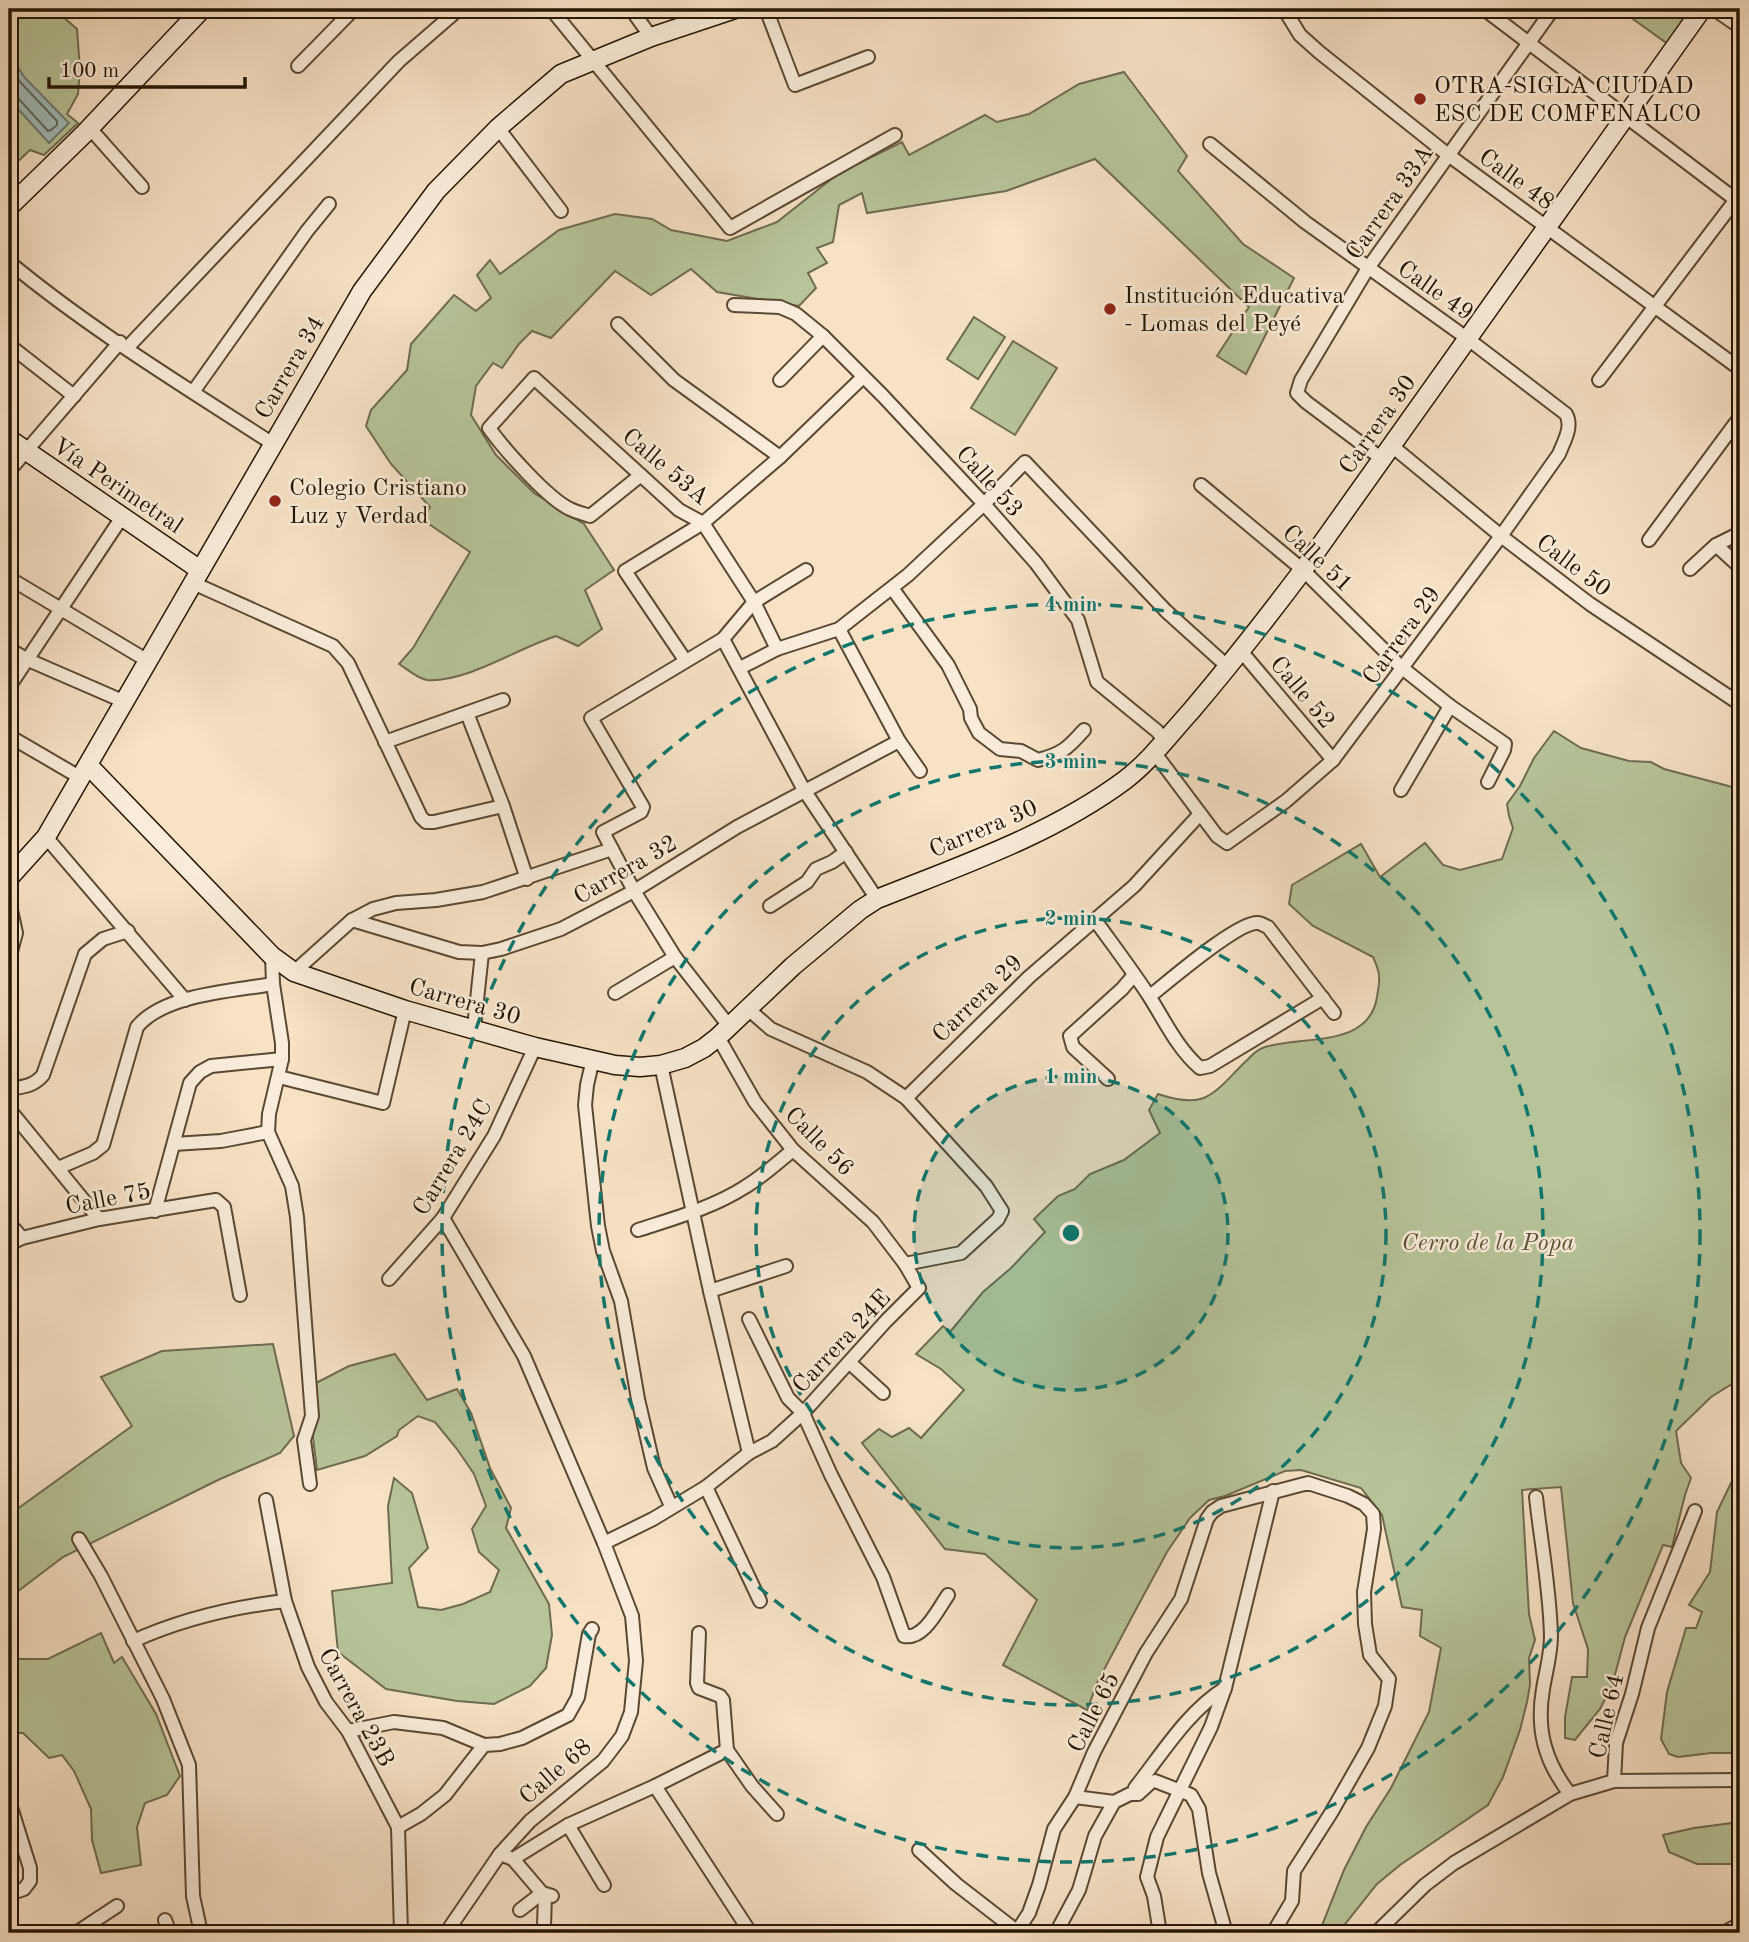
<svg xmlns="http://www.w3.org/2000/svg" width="1749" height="1942" viewBox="0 0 1749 1942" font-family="'Old Standard TT',serif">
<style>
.green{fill:#b7c49a;stroke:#6e6c4d;stroke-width:2}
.water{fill:#9fbcbd;stroke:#6f7971;stroke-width:2}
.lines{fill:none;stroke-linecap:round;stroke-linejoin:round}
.shore{stroke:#62685e;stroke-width:2}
.street-casing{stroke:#5a4832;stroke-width:16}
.secondary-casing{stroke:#261500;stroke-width:21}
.street{stroke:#faecda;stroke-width:12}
.secondary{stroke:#faecda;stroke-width:18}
.ring{fill:none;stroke:#0f766e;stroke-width:3.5;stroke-dasharray:12 9}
.poi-dot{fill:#8f2418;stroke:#faecda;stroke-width:2.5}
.labels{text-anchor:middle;stroke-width:5;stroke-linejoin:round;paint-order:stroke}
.poi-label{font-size:24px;fill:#261500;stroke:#faecda;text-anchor:start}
.street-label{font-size:24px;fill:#261500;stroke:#faecda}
.park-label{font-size:24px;font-style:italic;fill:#595236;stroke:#faecda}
.centre{fill:#0f766e;stroke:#faecda;stroke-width:3.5}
.ring-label{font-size:21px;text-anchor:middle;font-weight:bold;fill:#0f766e;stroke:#faecda;stroke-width:5;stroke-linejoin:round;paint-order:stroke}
</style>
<rect width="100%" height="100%" fill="#f7e2c6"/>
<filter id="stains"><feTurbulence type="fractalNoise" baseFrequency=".00286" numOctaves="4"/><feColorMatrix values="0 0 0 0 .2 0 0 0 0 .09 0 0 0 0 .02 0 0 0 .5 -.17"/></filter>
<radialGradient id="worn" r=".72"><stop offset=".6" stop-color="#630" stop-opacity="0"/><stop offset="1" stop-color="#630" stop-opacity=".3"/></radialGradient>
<g class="green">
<polygon points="9,9 54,9 77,29 80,69 78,94 67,114 78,123 44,155 30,150 9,170"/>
<polygon points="1619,9 1692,9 1668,44"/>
<path d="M 1124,72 L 1187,156 L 1178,171 L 1243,244 L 1294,278 L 1246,374 L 1217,356 L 1249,307 L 1095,159 L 1006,191 L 867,213 L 862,193 L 839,205 L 833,242 L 817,248 L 827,263 L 808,273 L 816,288 L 799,306 L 717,292 L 691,269 L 651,295 L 615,271 L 551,338 L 532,331 L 519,344 L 502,368 L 493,363 L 476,386 L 471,415 L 496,455 L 534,493 L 584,524 L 614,570 L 585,590 L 602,629 L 578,646 L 556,636 C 518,648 466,683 427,680 C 418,679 407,669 399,664 L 413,648 L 470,552 L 423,520 L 430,507 L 391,464 L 366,426 L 371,410 L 407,370 L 411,344 L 454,295 L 476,311 L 491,298 L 477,275 L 490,260 L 500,274 L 559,230 L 615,214 L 652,219 L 671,230 L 727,241 L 777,222 L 839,173 L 902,142 L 909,155 L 985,115 L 997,122 L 1029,114 L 1079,84 Z"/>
<polygon points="974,317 1005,337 978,379 947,359"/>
<polygon points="1013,341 1057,368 1015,435 971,408"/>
<path d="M 1554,731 L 1581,748 L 1629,761 L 1651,762 L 1664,769 L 1740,789 L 1740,1379 L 1711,1397 L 1676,1431 L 1681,1463 L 1691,1478 L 1685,1495 L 1672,1547 L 1663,1545 L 1625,1637 L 1612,1686 L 1600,1709 L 1575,1740 L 1565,1738 L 1565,1717 L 1572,1677 L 1587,1677 L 1588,1649 L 1573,1603 L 1561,1487 L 1522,1490 L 1529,1614 L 1535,1640 L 1529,1658 L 1530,1685 L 1527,1702 L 1520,1730 L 1503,1777 L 1488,1805 L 1400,1865 L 1377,1884 L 1338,1933 L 1319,1933 L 1344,1870 L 1366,1827 L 1391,1788 L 1429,1712 L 1441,1648 L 1420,1636 L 1422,1610 L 1402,1607 L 1382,1515 L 1361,1488 L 1301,1470 L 1285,1471 L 1225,1496 L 1209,1500 L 1190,1518 L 1167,1552 L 1134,1613 L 1098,1681 L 1087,1710 L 1003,1665 L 1037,1600 L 985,1554 L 945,1549 L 862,1443 L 879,1429 L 892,1437 L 909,1428 L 921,1438 L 964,1390 L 941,1369 L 916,1354 L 943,1326 L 950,1332 L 983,1292 L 1011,1268 L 1045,1232 L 1034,1219 L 1058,1196 L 1075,1189 L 1090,1174 L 1124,1160 L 1160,1133 L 1149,1110 L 1158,1094 C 1206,1110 1212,1095 1244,1063 C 1251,1057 1255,1050 1265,1047 C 1302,1035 1369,1049 1377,997 C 1380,979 1381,974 1373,957 L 1313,926 L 1289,904 L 1292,885 L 1361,844 L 1380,877 L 1425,843 L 1443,865 L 1460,870 L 1502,859 L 1513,828 L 1509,816 L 1507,804 L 1520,786 L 1534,758 Z"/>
<polygon points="273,1344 294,1436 280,1453 218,1480 63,1557 9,1598 9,1515 132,1426 101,1377 162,1351"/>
<polygon points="395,1354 427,1400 457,1389 471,1413 490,1468 511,1508 506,1528 549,1604 552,1635 546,1668 530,1686 494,1704 457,1701 386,1689 338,1652 332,1591 392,1583 388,1506 394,1478 412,1493 428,1548 409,1568 418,1607 441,1610 463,1604 490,1592 499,1570 479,1552 472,1529 486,1506 474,1474 457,1449 435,1422 418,1416 399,1430 397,1436 365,1456 317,1470 313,1437 316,1383 349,1366"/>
<polygon points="1740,1426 1740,1753 1711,1753 1678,1757 1669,1754 1661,1739 1667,1692 1686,1628 1696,1628 1702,1612 1689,1605 1710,1572 1717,1512 1732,1481"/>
<polygon points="101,1633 114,1663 122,1657 156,1714 180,1776 167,1795 145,1803 137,1827 141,1865 101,1873 92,1840 91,1809 74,1771 62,1755 49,1758 23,1733 9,1733 9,1636 17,1659 48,1659"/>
<polygon points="1740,1822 1740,1864 1697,1864 1669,1852 1663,1835 1694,1828"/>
</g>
<polygon class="water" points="9,55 26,79 69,123 49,143 9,99"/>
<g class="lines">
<polyline class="shore" points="9,67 21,83 57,121 57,125 51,130 48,131 17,97 9,95"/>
<g class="street-casing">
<g id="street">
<polyline points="551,9 730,228 895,135"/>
<polyline points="631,9 651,37"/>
<polyline points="766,9 795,85 868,57"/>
<polyline points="1284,9 1300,35 1319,52 1447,154 1740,369"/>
<polyline points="1484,9 1740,203"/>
<polyline points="1714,9 1740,27"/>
<polyline points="298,66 354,9"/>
<polyline points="498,128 561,211"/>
<polyline points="95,134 142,187"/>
<path d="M 9,262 C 91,330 184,386 273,444"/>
<polyline points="734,305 780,307 796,314 823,336 883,396 984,504 1036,563 1078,620 1097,682 1157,731 1165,741"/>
<polyline points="618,324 674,380 780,457"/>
<polyline points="9,345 74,396"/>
<polyline points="127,348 399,61 459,9"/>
<polyline points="780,380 823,336"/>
<polyline points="1599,380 1740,194"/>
<polyline points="193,392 307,231 329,204"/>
<polyline points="1392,446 1501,536 1590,604 1740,704"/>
<polyline points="1382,459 1306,402 1297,393 1301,380 1368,268 1553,9"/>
<polyline points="9,471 120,342"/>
<path d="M 641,475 L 590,516 C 584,514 576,512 570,509 C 548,499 503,448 489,428 L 534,378 L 679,510 L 703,523 L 754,602 L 777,649"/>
<polyline points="1201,485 1303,570 1401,667 1450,706 1505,744 1504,750 1488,782"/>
<polyline points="1649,540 1740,417"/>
<polyline points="1716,545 1740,567"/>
<polyline points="1690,569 1716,545 1740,533"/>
<polyline points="9,578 148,661"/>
<polyline points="193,583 333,646 348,663 421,817 426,822 434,822 503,806"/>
<path d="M 892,588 L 948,665 L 970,709 L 971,718 L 979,733 L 1000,749 L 1021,751 L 1038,760 C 1062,754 1068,748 1084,730"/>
<polyline points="839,629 899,741 920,771"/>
<polyline points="723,639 804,790 877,899"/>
<polyline points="9,649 26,659 125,702"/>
<polyline points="1241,651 1333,760"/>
<polyline points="685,660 625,571 703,523 780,457 863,377"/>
<polyline points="740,668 777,649 839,629 908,575 984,504 1025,462 1166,611 1228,667"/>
<polyline points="9,687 122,517"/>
<polyline points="467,713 503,806 527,879"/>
<polyline points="9,736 81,778"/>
<polyline points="385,742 503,700"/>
<path d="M 1154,752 L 1217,836 L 1227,843 L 1286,801 L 1333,760 L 1501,536 L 1559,454 C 1564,441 1573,427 1566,414 L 1468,339 L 1305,222 L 1210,144"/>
<polyline points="1401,790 1450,706"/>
<polyline points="46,837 185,1000"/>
<polyline points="9,901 16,933 9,959"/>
<polyline points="770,906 807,882 816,869 832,862 846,852"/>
<polyline points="352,920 459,952 482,953 501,949 561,929 634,891 737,827 899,741"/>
<path d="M 1095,920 C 1113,945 1132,970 1149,996 C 1165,1021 1177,1048 1200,1068 L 1210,1066 L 1323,998"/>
<polyline points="272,956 273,984 282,1043 282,1059 269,1114 268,1132 292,1186 297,1217 312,1416 304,1440 310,1484"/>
<polyline points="294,972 352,920 373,909 396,903 436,900 483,892 612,849"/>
<polyline points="615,993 675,957"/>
<path d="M 1150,996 C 1168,982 1238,921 1258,923 C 1261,923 1265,926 1268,927 L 1334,1013"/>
<polyline points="729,1026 675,957 634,891 603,832 641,812 643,807 591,718 723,639 754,602 806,570"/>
<polyline points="474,1028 482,953"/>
<polyline points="718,1037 755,1102 793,1150 873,1222 905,1264"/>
<polyline points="593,1059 587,1085 585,1105 598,1226 603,1251 621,1301 638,1399 654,1468 671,1506"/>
<polyline points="661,1065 710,1291 749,1453"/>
<polyline points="279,1077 383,1103 405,1010"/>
<polyline points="1108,1079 1073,1047 1070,1036 1122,989 1134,975"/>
<path d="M 9,1089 C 23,1087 34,1086 43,1075 L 85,954 L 103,939 L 128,931"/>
<polyline points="906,1098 1029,977 1134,886 1200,814"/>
<polyline points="9,1109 99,1219"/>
<polyline points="174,1144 221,1141 268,1132"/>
<path d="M 58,1168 L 93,1153 L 103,1145 L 137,1027 C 164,994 233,991 273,984"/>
<polyline points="155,1211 190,1083 200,1072 211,1066 282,1059"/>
<polyline points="443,1218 524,1356 604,1543 632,1616 636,1661 631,1712 622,1736 603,1761 530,1821 500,1854 446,1933"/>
<polyline points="9,1223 22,1238"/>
<path d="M 638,1230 C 675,1218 712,1208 745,1187 C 762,1177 777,1163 793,1150"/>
<polyline points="9,1244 22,1238 99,1219 216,1200 224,1207 240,1295"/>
<polyline points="389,1279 443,1218 494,1136 535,1047"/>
<polyline points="710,1291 786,1266"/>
<path d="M 749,1319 L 788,1398 L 803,1413 L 831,1475 L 883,1577 L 904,1636 C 924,1640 938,1609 948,1595"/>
<polyline points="850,1363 883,1393"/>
<polyline points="706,1487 760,1601"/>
<path d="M 1536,1497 C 1541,1543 1550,1589 1551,1636 C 1551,1654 1546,1671 1543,1689 C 1536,1730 1545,1762 1570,1794"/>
<polyline points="266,1500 285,1601 308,1667 326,1702 348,1731 398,1827 401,1933"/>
<polyline points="79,1539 101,1576 163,1699 189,1765 193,1896 201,1933"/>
<polyline points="604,1543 653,1519 706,1487 749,1453 772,1441 803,1413 886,1321 919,1288 905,1264 961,1253 998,1219 1002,1211 986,1186 906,1098 867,1072 771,1029 748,1009"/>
<polyline points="699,1633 697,1683 699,1688 720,1696 723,1700 727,1750 752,1786 777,1814"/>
<path d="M 133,1641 C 182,1619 232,1607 285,1601"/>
<polyline points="348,1731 394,1722 443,1728 484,1745 500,1744 522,1738 568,1715 578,1697 589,1634 592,1629"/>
<polyline points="1614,1781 1740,1780"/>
<polyline points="655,1786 750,1932"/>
<path d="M 1135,1788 C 1162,1754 1187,1712 1225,1688"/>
<polyline points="1075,1797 1114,1802"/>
<polyline points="9,1801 30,1868 30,1881 24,1889 9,1894"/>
<polyline points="568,1825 604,1885"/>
<polyline points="398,1827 421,1814 445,1795 484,1745"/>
<polyline points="919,1850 956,1884 1018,1932"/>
<polyline points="500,1854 513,1859 568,1825 655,1786 727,1750"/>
<polyline points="513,1859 542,1893 552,1896"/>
<polyline points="520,1910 542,1893"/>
<polyline points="165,1920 170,1933"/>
<polyline points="544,1926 545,1895"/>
<polyline points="76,1933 117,1906"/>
<polyline points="1016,1933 1029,1913 1039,1885 1054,1829 1075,1797 1094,1752 1146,1653 1181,1599 1207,1519 1212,1512 1221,1506 1308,1483 1348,1496 1364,1504 1373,1514 1374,1529 1364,1592 1365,1624 1370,1655 1389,1679 1385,1706 1368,1748 1331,1813 1294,1871 1292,1901 1273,1933"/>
<polyline points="1056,1933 1079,1890 1095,1836 1114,1802 1130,1794 1138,1794 1151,1782 1155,1781 1191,1795 1199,1809 1209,1873 1226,1933"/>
<polyline points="1160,1933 1154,1896 1147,1877 1157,1837 1211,1727 1225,1688 1273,1491"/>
<polyline points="1376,1933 1425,1885 1454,1863 1570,1794 1614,1781 1616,1743 1632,1694 1648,1628 1695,1511"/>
<polyline points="1723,1933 1740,1924"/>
</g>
</g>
<g class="secondary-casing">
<g id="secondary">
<polyline points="9,207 84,134 202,9"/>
<polyline points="9,439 200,570"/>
<path d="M 88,765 L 272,956 L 294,972 L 405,1010 L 535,1047 L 615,1065 L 640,1067 L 661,1065 L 685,1058 L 704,1048 L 718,1037 L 793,966 L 860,910 L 877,899 C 962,865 1051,835 1125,780 C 1150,761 1170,734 1191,711 C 1230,665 1267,618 1303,570 L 1702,9"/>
<polyline points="9,878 46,837 362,291 436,191 498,128 561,74 651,37 735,9"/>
</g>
</g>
<use href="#street" class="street"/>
<use href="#secondary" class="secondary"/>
</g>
<circle cx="1071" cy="1233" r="157" fill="#0f766e" fill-opacity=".12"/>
<g class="ring">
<circle cx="1071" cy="1233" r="157"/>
<circle cx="1071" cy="1233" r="315"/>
<circle cx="1071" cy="1233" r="472"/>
<circle cx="1071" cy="1233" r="629"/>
</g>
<g class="poi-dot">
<circle cx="1420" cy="99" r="7"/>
<circle cx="1110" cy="309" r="7"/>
<circle cx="275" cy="501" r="7"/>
</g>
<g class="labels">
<g class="poi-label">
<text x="1434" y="93">OTRA-SIGLA CIUDAD<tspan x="1434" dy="28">ESC DE COMFENALCO</tspan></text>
<text x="1124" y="303">Institución Educativa<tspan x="1124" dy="28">- Lomas del Peyé</tspan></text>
<text x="289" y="495">Colegio Cristiano<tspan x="289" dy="28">Luz y Verdad</tspan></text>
</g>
<g class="street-label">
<text transform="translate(1517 179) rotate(36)" y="8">Calle 48</text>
<text transform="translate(1389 202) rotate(-55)" y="8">Carrera 33A</text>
<text transform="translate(1436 290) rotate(35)" y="8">Calle 49</text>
<text transform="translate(289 367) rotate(-60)" y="8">Carrera 34</text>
<text transform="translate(1377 424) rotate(-55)" y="8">Carrera 30</text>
<text transform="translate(666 466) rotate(40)" y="8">Calle 53A</text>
<text transform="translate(990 481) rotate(48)" y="8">Calle 53</text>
<text transform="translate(118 485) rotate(34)" y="8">Vía Perimetral</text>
<text transform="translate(1318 558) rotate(43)" y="8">Calle 51</text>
<text transform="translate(1574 565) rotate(37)" y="8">Calle 50</text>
<text transform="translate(1401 635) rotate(-54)" y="8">Carrera 29</text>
<text transform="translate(1303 692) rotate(50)" y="8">Calle 52</text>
<text transform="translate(983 828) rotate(-23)" y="8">Carrera 30</text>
<text transform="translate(625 869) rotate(-30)" y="8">Carrera 32</text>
<text transform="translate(977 998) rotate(-44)" y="8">Carrera 29</text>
<text transform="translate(465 1001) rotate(16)" y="8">Carrera 30</text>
<text transform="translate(820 1141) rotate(45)" y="8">Calle 56</text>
<text transform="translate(452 1157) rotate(-59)" y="8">Carrera 24C</text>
<text transform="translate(108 1198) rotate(-11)" y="8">Calle 75</text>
<text transform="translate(841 1341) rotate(-47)" y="8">Carrera 24E</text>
<text transform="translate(357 1707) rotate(61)" y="8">Carrera 23B</text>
<text transform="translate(1093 1712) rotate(-63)" y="8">Calle 65</text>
<text transform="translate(1606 1716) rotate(-77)" y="8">Calle 64</text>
<text transform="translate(555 1771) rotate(-41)" y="8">Calle 68</text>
</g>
<g class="park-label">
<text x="1488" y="1250">Cerro de la Popa</text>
</g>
</g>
<circle cx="1071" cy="1233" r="10" class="centre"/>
<g class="ring-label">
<text x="1071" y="611">4 min</text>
<text x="1071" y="768">3 min</text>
<text x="1071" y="925">2 min</text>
<text x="1071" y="1083">1 min</text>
</g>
<rect width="1749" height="1942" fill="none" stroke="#f7e2c6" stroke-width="35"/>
<rect x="10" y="10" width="1728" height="1921" fill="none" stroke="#261500" stroke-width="3.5"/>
<rect x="18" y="18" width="1714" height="1907" fill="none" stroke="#261500" stroke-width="2"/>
<path d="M49 77v10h196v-10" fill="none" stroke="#261500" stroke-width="3.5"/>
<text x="60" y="77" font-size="21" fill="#261500" stroke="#faecda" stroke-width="5" paint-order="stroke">100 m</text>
<rect width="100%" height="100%" filter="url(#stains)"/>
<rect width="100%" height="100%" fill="url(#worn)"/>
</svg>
